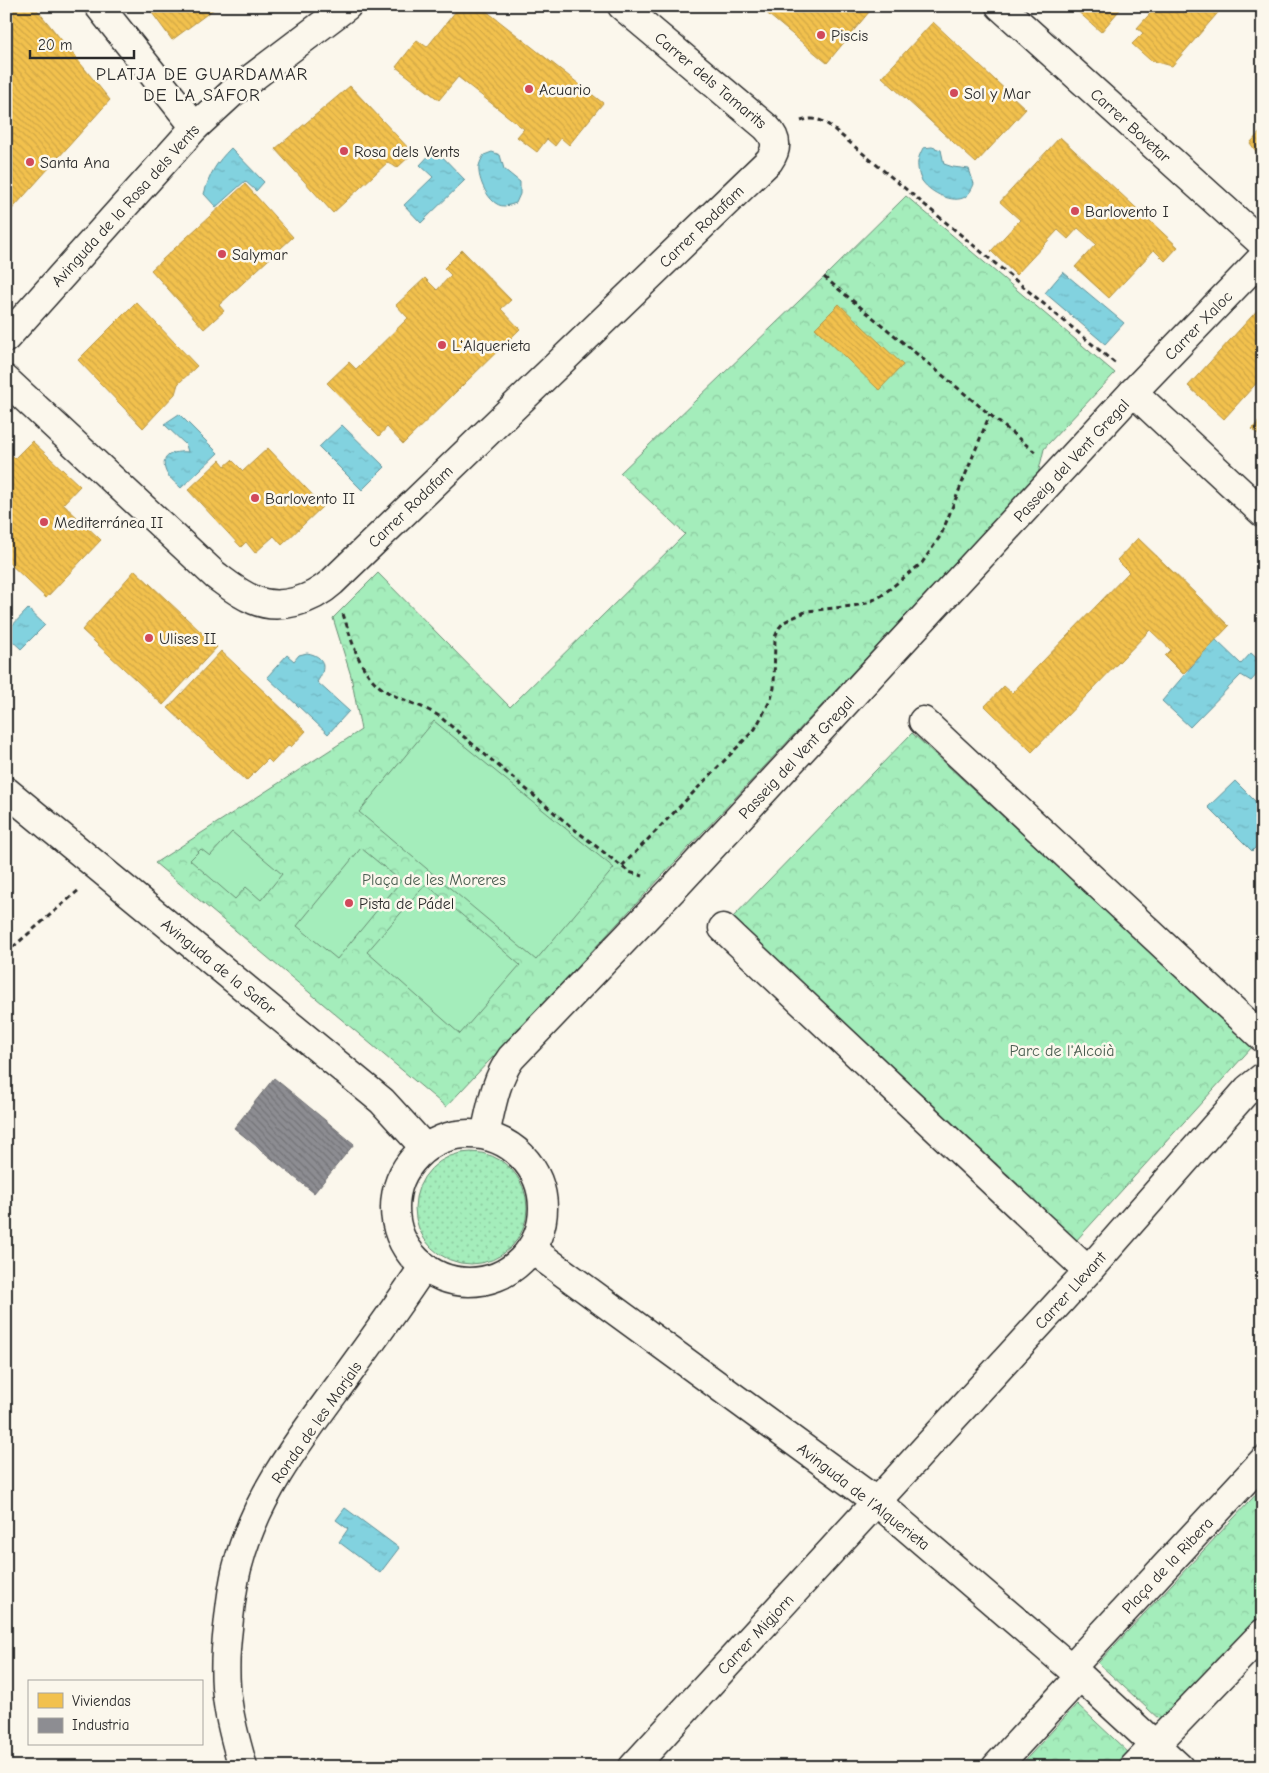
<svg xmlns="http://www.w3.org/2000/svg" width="1269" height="1773" viewBox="0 0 1269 1773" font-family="'Comic Neue',sans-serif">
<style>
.grass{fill:url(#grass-dots);stroke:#688c73}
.park{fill:url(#park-crowns);stroke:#688c73}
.pitch{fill:#a4edbb;stroke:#688c73}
.water{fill:url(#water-ripples);stroke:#5f8f97}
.homes{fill:url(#homes-back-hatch);stroke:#b69444}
.industry{fill:url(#industry-back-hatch);stroke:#707073}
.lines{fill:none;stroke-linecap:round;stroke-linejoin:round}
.minor-casing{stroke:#2b2b2b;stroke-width:31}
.path{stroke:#2b2b2b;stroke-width:3;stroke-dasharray:5 4;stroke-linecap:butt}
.minor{stroke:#fbf7ec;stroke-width:28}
.poi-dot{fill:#d1495b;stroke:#fbf7ec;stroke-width:2}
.labels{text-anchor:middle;stroke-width:5;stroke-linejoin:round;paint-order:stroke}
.poi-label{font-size:16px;fill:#2b2b2b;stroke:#fbf7ec;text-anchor:start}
.street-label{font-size:16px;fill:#2b2b2b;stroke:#fbf7ec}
.park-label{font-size:16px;fill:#495c4f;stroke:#fbf7ec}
.neighbourhood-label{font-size:18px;letter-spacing:1px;fill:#2b2b2b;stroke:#fbf7ec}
</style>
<defs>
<pattern id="grass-dots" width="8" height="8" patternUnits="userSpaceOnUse" patternTransform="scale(1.25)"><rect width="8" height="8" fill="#a4edbb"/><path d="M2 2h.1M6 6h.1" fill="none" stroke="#8dcba1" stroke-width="1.8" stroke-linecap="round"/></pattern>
<pattern id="park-crowns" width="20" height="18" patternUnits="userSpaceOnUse" patternTransform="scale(1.25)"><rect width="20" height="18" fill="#a4edbb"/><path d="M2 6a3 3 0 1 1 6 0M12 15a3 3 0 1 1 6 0" fill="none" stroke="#8dcba1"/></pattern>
<pattern id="water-ripples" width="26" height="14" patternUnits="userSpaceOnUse" patternTransform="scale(1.25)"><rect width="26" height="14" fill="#82d2df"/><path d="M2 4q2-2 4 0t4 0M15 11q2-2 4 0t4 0" fill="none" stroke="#70b4c0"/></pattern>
<pattern id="homes-back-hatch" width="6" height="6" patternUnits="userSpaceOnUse" patternTransform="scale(1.25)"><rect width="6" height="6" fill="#f2c14e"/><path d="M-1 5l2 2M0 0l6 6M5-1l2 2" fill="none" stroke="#d0a644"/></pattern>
<pattern id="industry-back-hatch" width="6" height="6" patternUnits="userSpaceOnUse" patternTransform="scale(1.25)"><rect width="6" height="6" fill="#8d8d92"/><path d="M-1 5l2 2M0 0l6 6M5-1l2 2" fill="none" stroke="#737377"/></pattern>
</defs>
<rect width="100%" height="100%" fill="#fbf7ec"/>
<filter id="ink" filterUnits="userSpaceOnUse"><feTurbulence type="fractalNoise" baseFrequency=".02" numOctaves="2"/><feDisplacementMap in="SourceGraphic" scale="10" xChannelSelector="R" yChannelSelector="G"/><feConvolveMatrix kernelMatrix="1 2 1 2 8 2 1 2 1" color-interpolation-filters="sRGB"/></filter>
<g filter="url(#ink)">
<circle class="grass" cx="471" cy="1208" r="56"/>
<g class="park">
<polygon points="906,196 1115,373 1048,444 1044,449 1038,474 446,1107 155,863 361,730 351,676 333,618 378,573 510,707 685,534 620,473 824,277"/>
<polygon points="912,733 1253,1046 1074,1243 730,920"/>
<polygon points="1263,1487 1263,1612 1160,1720 1098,1663"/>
<polygon points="1077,1704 1131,1755 1120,1767 1019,1767"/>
</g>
<g class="pitch">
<polygon points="434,721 614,868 536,960 359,812"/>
<polygon points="232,832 282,874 261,900 246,887 235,899 190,860 201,849 210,856"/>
<polygon points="361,848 401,881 337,959 297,926"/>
<polygon points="426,884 520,965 460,1034 367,952"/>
</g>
<g class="water">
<path d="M 932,147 L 941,150 L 944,164 L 953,167 L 969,169 L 974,184 C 972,189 970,193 965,197 C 953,204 931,193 923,182 C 920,179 918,171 918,167 C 917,160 920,154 923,148 Z"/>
<path d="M 231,148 L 264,182 L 256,191 L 245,181 L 216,207 L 204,194 C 210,173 216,163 231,148 Z"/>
<polygon points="435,149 465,180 421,223 404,205 433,177 420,165"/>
<path d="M 492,152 L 500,155 L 504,169 L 520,182 L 520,194 L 516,203 C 512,204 508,206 504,206 C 489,206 477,178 479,166 C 480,162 482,158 484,155 Z"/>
<polygon points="1063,272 1124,323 1105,344 1045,293"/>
<path d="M 179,414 L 218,453 L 181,488 C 175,482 167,477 165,469 C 160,453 178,451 188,452 L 186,445 L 164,424 Z"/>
<polygon points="342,425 385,467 362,490 319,447"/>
<polygon points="28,609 45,625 21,649 6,635 6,632"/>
<polygon points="1215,639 1241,664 1251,653 1263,664 1263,668 1251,681 1241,675 1190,727 1162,701"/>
<path d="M 307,653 C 325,656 327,668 317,682 L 349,711 L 328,734 L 267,677 L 287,655 L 294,661 L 299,655 Z"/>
<polygon points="1235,781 1263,809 1263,840 1252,851 1208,807"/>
<polygon points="345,1508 399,1548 380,1573 339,1542 348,1529 336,1520"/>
</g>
<g class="homes">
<polygon points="6,6 34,6 110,100 6,216 6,108 12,101 6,93"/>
<polygon points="147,6 218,6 172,40"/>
<polygon points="460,6 480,6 603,103 569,145 561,138 555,146 547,139 537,152 517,137 524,129 458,77 439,100 396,67 417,40 427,47"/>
<polygon points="758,6 874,6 827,63"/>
<polygon points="1078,6 1123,6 1101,32 1075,9"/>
<polygon points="1157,6 1221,6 1222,8 1172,66 1150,60 1132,44 1143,33 1137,28"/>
<polygon points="933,22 1026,109 976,163 882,77"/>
<polygon points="350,86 413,153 397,168 388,162 333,213 275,149"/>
<polygon points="1263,129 1263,161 1250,143"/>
<polygon points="1060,137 1178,247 1165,261 1154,250 1109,298 1075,267 1096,244 1078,228 1068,239 1058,230 1016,275 991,251 1020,220 1000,202"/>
<polygon points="245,184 293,237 219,305 224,311 204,329 151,270"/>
<polygon points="462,250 511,300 501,309 520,329 403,444 387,427 379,436 327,383 349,362 356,369 408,318 396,305 425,278 437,290 451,275 444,268"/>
<polygon points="136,302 197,366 178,384 175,394 143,428 78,360"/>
<polygon points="839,304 903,365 879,390 815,328"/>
<polygon points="1263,304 1263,376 1224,419 1188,386"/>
<polygon points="1263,417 1263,439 1252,429"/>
<polygon points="32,441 80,486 63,504 101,540 46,598 6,560 6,456 9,453 15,458"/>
<polygon points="268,448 323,506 282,545 274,536 255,553 246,542 241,547 188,490 220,460 225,466 232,460 243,471"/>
<polygon points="1138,538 1229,626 1183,674 1165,656 1171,650 1150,630 1032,752 985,706 1004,686 1012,693 1129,572 1117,560"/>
<polygon points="135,570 217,647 163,705 82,630"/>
<polygon points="221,651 306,731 291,747 289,745 272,763 268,759 246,781 168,708"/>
</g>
<polygon class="industry" points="274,1078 354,1144 314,1193 234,1128"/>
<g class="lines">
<g class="minor-casing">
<g id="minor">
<polyline points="99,6 195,127"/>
<polyline points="1000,6 1263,244"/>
<polyline points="6,338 195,127 232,93 347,6"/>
<path d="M 6,380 L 215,575 C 227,584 239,594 254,600 C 280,611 312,600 332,582 L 769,161 C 778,148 777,138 766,127 L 622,6"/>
<polyline points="1133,392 1263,513"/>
<polyline points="923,721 1263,1038"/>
<polyline points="6,791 382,1101 425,1148"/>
<polyline points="723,928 1088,1271"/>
<circle cx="469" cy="1208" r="74"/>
<path d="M 485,1135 C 491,1109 495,1080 511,1058 L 672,890 L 1133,392 L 1263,257"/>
<polyline points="531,1249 877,1502 1080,1676 1179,1767"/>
<polyline points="1071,1668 1263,1461"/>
<path d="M 243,1767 C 237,1746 231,1726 228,1704 C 224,1679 225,1653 228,1628 C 230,1608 232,1588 237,1568 C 255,1496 302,1436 345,1378 C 372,1341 399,1304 424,1266"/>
<polyline points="633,1767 1088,1271 1248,1089 1263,1077"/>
<polyline points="996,1767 1080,1676"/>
<polyline points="1134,1767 1263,1633"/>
</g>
</g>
<g class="path">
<path d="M 801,121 C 813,117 820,119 830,126 L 1116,364"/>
<polyline points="824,277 1035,452"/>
<path d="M 343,614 C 354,646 360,679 393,695 C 408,702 425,707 439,716 L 569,825 L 629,872 L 643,876"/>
<polyline points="622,866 755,729 771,699 774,688 775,637 779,628 784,622 807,611 853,606 867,603 881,596 922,563 941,535 990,414"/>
<polyline points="6,953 79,890"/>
</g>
<use href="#minor" class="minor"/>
</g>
</g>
<g class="poi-dot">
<circle cx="821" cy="35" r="5"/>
<circle cx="529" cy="89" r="5"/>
<circle cx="954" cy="93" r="5"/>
<circle cx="344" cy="151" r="5"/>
<circle cx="30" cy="162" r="5"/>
<circle cx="1075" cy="211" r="5"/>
<circle cx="222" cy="254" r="5"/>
<circle cx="442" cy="345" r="5"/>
<circle cx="255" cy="498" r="5"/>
<circle cx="44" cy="522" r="5"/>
<circle cx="149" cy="638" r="5"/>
<circle cx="349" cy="903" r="5"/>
</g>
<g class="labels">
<g class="poi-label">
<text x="831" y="41">Piscis</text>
<text x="539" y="95">Acuario</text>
<text x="964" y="99">Sol y Mar</text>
<text x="354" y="157">Rosa dels Vents</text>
<text x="40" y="168">Santa Ana</text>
<text x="1085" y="217">Barlovento I</text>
<text x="232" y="260">Salymar</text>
<text x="452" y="351">L'Alquerieta</text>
<text x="265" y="504">Barlovento II</text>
<text x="54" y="528">Mediterránea II</text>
<text x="159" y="644">Ulises II</text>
<text x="359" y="909">Pista de Pádel</text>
</g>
<g class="street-label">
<text transform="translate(711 80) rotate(40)" y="6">Carrer dels Tamarits</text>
<text transform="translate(1131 125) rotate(42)" y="6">Carrer Bovetar</text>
<text transform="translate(125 205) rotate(-48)" y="6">Avinguda de la Rosa dels Vents</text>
<text transform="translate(701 226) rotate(-44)" y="6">Carrer Rodafam</text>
<text transform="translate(1198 325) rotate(-46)" y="6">Carrer Xaloc</text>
<text transform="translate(1071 460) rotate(-47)" y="6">Passeig del Vent Gregal</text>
<text transform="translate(410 506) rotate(-44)" y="6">Carrer Rodafam</text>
<text transform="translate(796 757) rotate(-47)" y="6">Passeig del Vent Gregal</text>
<text transform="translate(219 966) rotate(39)" y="6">Avinguda de la Safor</text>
<text transform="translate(1070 1290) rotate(-48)" y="6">Carrer Llevant</text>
<text transform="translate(316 1422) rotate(-55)" y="6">Ronda de les Marjals</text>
<text transform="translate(864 1496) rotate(38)" y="6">Avinguda de l’Alquerieta</text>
<text transform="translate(1167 1565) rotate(-47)" y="6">Plaça de la Ribera</text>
<text transform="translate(755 1634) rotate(-47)" y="6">Carrer Migjorn</text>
</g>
<g class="park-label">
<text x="434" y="885">Plaça de les Moreres</text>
<text x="1062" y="1056">Parc de l'Alcoià</text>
</g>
<g class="neighbourhood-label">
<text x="202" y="80">PLATJA DE GUARDAMAR<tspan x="202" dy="21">DE LA SAFOR</tspan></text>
</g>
</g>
<rect width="1269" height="1773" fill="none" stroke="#fbf7ec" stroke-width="25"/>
<rect x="12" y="12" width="1244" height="1748" fill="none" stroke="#2b2b2b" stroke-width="2" filter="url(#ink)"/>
<rect x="28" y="1680" width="175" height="65" fill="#fbf7ec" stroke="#a8a59f"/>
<rect x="38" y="1693" width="25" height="15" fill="#f2c14e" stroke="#a8a59f"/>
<text x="72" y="1706" font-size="15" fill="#2b2b2b">Viviendas</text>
<rect x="38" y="1718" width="25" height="15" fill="#8d8d92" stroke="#a8a59f"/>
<text x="72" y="1730" font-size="15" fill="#2b2b2b">Industria</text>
<path d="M30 50v8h104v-8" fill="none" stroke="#2b2b2b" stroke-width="2.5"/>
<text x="38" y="50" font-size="15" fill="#2b2b2b" stroke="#fbf7ec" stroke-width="4" paint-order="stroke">20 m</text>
</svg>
